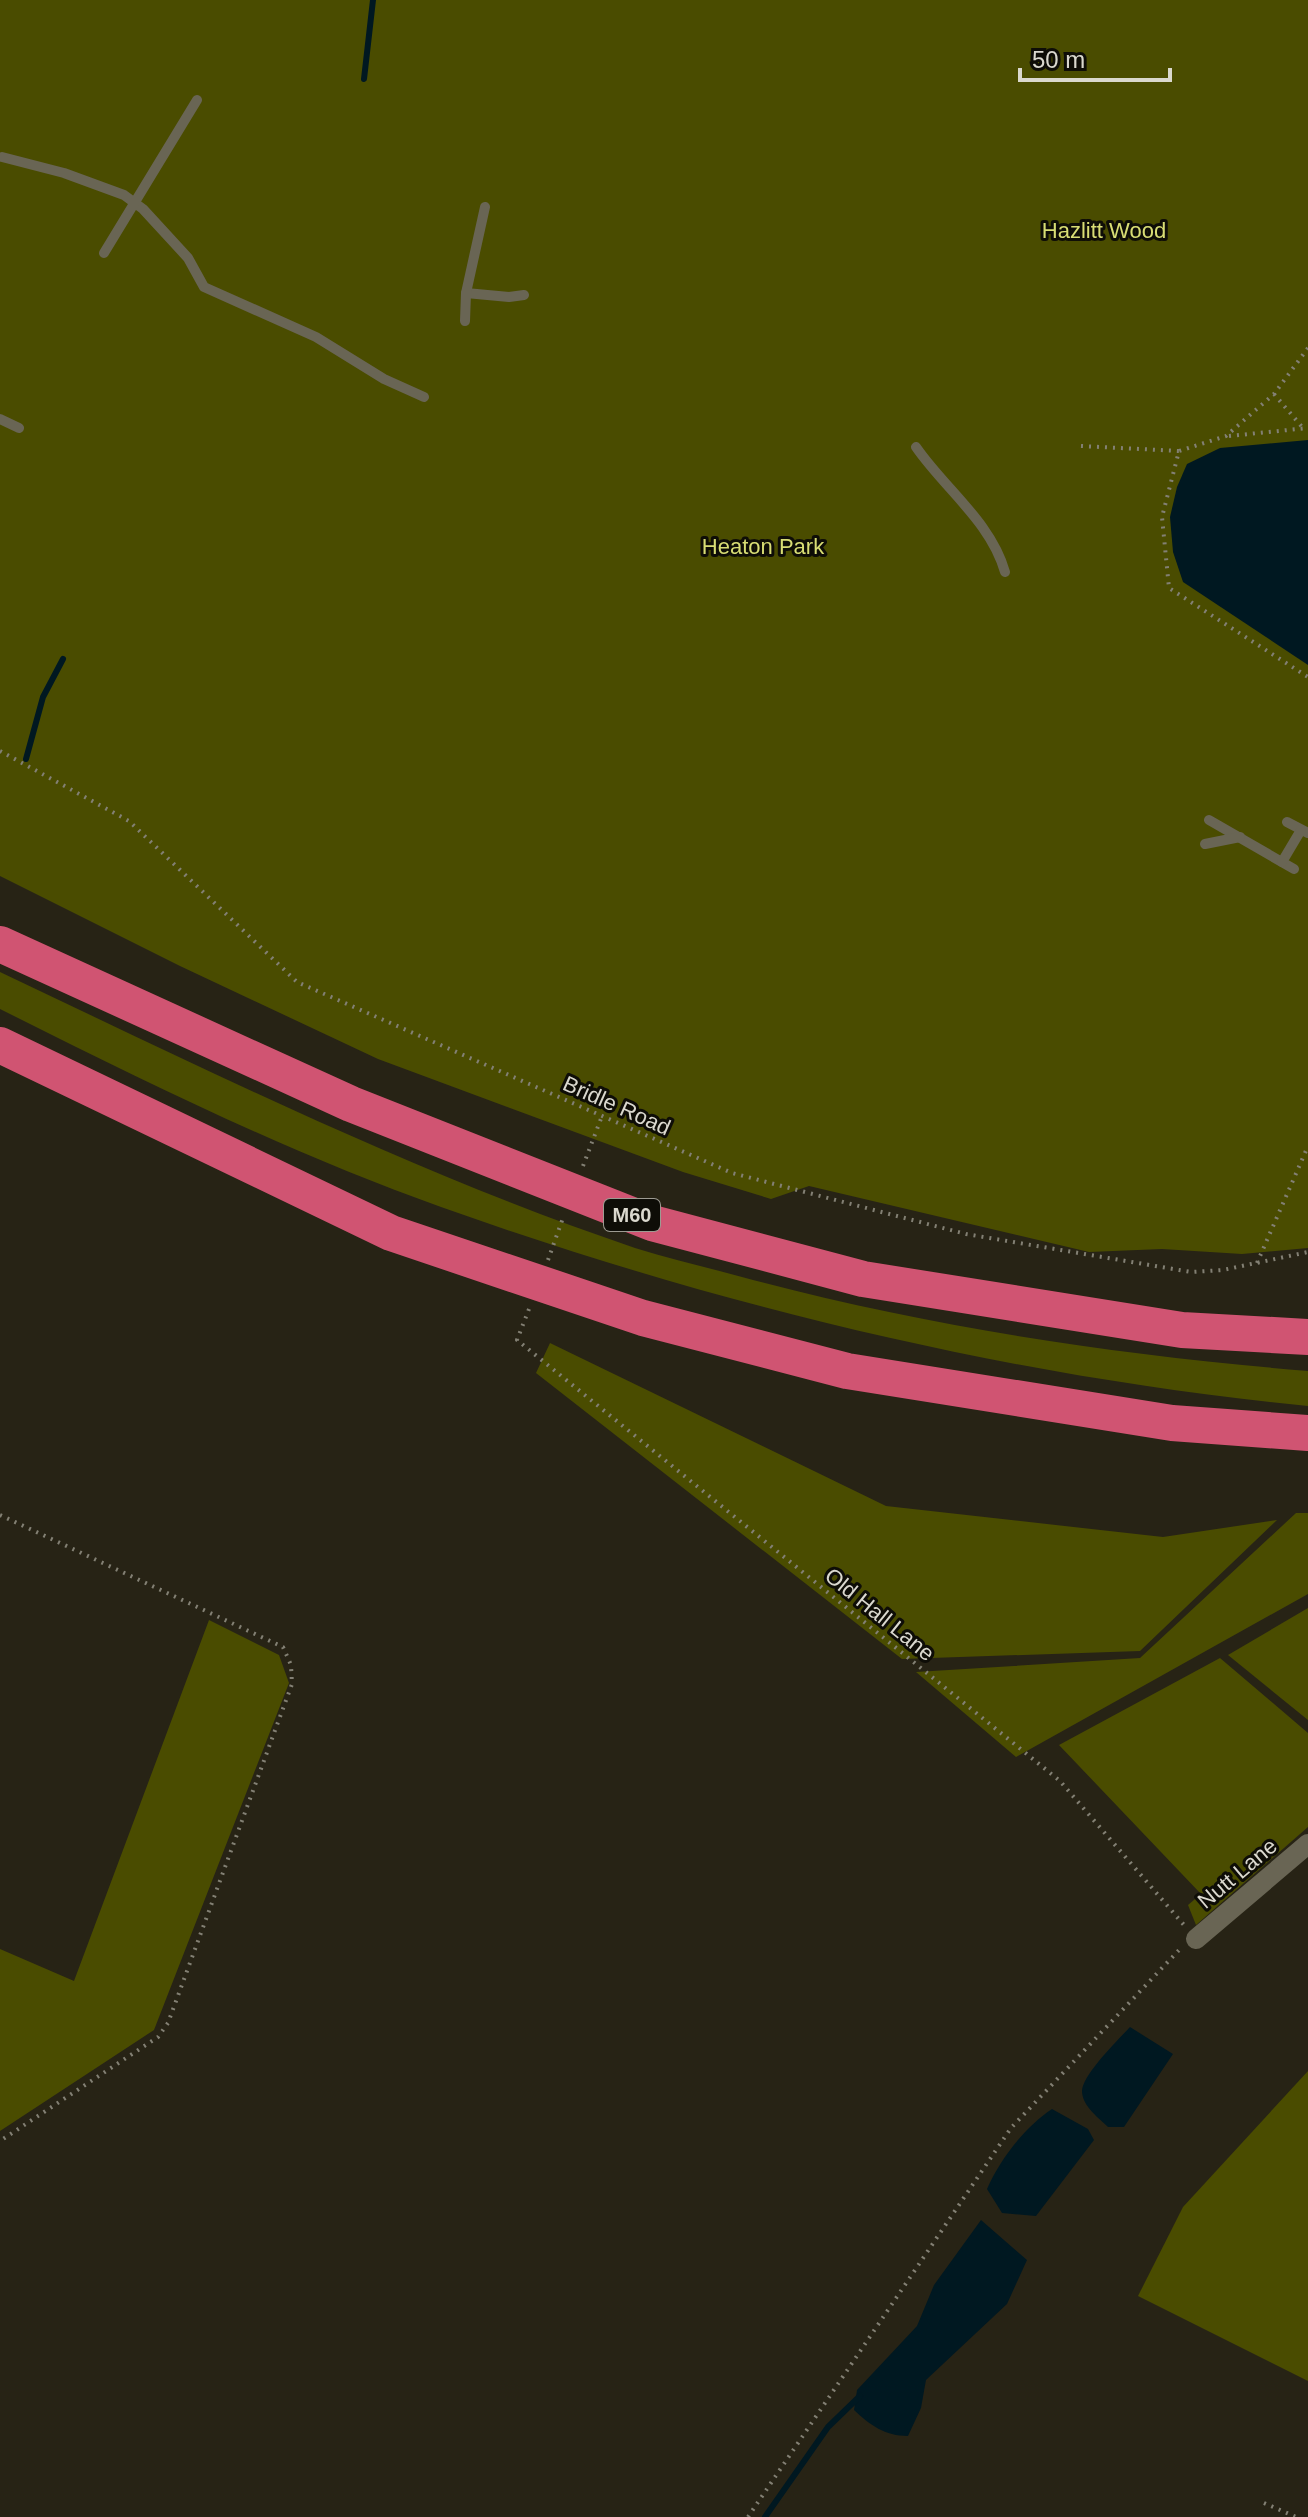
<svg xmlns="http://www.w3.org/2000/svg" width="1308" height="2517" viewBox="0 0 1308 2517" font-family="Arial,sans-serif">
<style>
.green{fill:#4a4c00}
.water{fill:#001821}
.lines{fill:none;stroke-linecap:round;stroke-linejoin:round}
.stream{stroke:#001821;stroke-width:6}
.path{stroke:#838074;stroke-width:4;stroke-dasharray:2 6;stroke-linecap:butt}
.service{stroke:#696554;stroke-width:10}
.minor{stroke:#696554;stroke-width:20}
.motorway{stroke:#d05472;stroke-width:36}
.labels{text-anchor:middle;stroke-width:6;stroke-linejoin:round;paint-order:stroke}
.shield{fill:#0e0d07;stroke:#9d9b92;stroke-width:2}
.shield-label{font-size:20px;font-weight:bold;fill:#dad8ce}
.park-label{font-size:22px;fill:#d8dd74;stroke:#0e0d07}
.street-label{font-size:22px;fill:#dad8ce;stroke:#0e0d07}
</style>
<rect width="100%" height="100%" fill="#272315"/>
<g class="green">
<polygon points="0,0 1308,0 1308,1248 1242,1254 1162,1249 1089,1252 809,1186 771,1199 683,1172 378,1059 180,966 0,876"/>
<path d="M 0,972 C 209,1071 416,1174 635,1248 C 670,1259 706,1267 742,1277 C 926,1327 1118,1355 1308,1371 L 1308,1406 C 1012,1377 722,1307 441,1207 C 289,1153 144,1081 0,1009 Z"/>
<polygon points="550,1343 886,1506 1163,1537 1277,1520 1140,1651 902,1659 536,1373"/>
<polygon points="1296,1513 1308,1513 1308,1594 1016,1757 916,1672 1140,1658"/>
<polygon points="1308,1608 1308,1720 1228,1655"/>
<polygon points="209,1620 279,1655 289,1683 154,2030 0,2131 0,1949 74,1981"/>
<polygon points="1220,1658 1308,1733 1308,1827 1196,1925 1188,1905 1201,1894 1059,1745"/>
<polygon points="1308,2071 1308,2381 1138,2296 1183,2207"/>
</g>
<g class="water">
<polygon points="1308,440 1308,665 1183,582 1173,552 1170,517 1177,487 1187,464 1220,448"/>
<path d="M 1130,2027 L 1173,2054 L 1124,2127 L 1108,2127 C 1099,2118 1083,2107 1082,2092 C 1081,2076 1118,2040 1130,2027 Z"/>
<path d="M 1052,2109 L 1088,2129 L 1094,2140 L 1036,2216 L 1002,2213 L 987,2189 C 1000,2159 1025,2127 1052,2109 Z"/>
<path d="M 981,2220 L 1027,2260 L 1007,2304 L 926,2380 L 921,2408 L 908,2436 C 885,2436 870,2425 854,2410 L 857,2390 L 917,2326 L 934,2285 Z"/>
</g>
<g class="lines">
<g class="stream">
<polyline points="364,79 373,0"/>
<polyline points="26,759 43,697 63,659"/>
<polyline points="765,2517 828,2427 860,2396"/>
</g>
<g class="path">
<polyline points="1308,348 1274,394 1226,436 1179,451 1162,517 1169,588 1308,677"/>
<polyline points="1274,394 1303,428"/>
<polyline points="1229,436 1308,428"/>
<polyline points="1081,446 1179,451"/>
<polyline points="0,751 129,821 297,982 732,1173 966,1234 1191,1272 1223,1270 1308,1252"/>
<polyline points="583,1166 602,1116"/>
<polyline points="548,1260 564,1215"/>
<polyline points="1257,1263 1308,1146"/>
<polyline points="529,1309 517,1340 1060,1781 1184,1925"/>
<polyline points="0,1515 283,1647 291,1665 292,1684 168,2023 158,2037 0,2141"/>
<polyline points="1264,2503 1296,2517"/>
<polyline points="748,2517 1011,2128 1180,1949"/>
</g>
<g class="service">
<polyline points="2,157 64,173 124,195 143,209 188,258 204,287 316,337 384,379 424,397"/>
<polyline points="104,253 197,100"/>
<polyline points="466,293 509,297 524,295"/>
<polyline points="465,321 466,293 485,207"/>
<polyline points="0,419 19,428"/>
<path d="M 916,447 C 945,489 991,522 1005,572"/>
<polyline points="1209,820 1294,869"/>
<polyline points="1287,822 1308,833"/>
<polyline points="1205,844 1240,837"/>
<polyline points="1282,862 1301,830"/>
</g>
<polyline class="minor" points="1196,1939 1308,1844"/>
<g class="motorway">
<polyline points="0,944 351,1104 652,1223 863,1279 1182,1330 1308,1337"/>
<polyline points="0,1045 391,1233 643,1318 847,1371 1172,1423 1308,1433"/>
</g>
</g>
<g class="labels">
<rect class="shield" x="604" y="1199" width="56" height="32" rx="6"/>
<g class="shield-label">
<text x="632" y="1222">M60</text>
</g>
<g class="park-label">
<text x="1104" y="238">Hazlitt Wood</text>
<text x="763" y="554">Heaton Park</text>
</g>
<g class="street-label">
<text transform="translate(617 1105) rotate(24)" y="8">Bridle Road</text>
<text transform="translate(880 1614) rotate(39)" y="8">Old Hall Lane</text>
<text transform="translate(1237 1873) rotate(-40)" y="8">Nutt Lane</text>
</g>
</g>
<path d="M1020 68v12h150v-12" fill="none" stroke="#dad8ce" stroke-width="4"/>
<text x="1032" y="68" font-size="24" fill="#dad8ce" stroke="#0e0d07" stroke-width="6" paint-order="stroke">50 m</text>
</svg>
